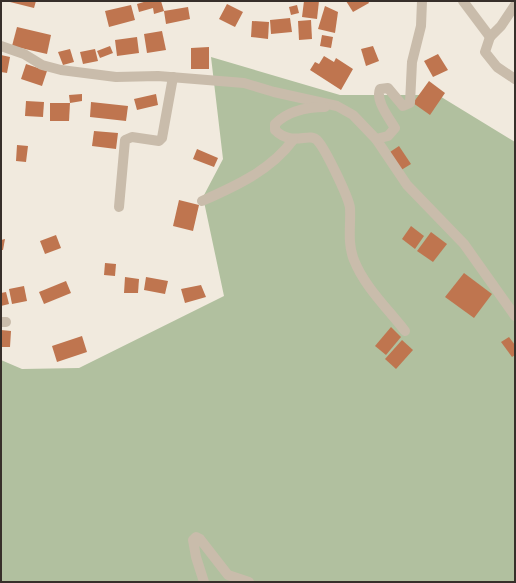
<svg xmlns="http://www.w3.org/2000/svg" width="516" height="583" viewBox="0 0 516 583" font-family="Raleway,sans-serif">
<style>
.green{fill:#b1c09f}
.building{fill:#bf754f}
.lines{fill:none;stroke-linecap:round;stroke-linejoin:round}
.street{stroke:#c9bcab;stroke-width:10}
</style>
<rect width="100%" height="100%" fill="#f1eade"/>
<polygon class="green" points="211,57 340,95 438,95 515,142 515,582 1,582 1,360 22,369 79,368 224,296 203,197 223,159"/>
<g class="building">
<polygon points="6,1 36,1 34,8"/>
<polygon points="147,1 161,1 164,11 154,14 153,8 139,12 137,4"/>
<polygon points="304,1 319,1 317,19 302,17"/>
<polygon points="346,1 368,1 369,3 353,12"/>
<polygon points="227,4 243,12 235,27 219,19"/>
<polygon points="131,5 135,20 109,27 105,11"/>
<polygon points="297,5 299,13 291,15 289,7"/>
<polygon points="325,6 338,12 335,33 318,29"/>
<polygon points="188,7 190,19 166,24 164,11"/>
<polygon points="290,18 292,32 271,34 270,20"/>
<polygon points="311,20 312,39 299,40 298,21"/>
<polygon points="252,21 269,22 268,39 251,37"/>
<polygon points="17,27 51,35 47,54 12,46"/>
<polygon points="162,31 166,50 147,53 144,34"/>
<polygon points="322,35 333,37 331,48 320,46"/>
<polygon points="137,37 139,53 117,56 115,40"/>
<polygon points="110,46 113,53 100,58 97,51"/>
<polygon points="373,46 379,61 366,66 361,49"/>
<polygon points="209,47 209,69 191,69 191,48"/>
<polygon points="70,49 74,62 63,65 58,52"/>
<polygon points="95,49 98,61 83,64 80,52"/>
<polygon points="438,54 448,70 433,77 424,61"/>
<polygon points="1,55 10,57 7,73 1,72"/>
<polygon points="324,56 334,62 336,58 353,69 341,90 310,70 315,62 319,64"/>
<polygon points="26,64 47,71 42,86 21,79"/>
<polygon points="429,81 445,93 430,115 413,103"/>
<polygon points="82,94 82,101 70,103 69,95"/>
<polygon points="156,94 158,105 137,110 134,99"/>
<polygon points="26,101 44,102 43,117 25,116"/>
<polygon points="91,102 128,106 126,121 90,117"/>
<polygon points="50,103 70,103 69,121 50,121"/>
<polygon points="94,131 118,133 116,149 92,146"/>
<polygon points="17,145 28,146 26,162 16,161"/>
<polygon points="399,146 411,164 398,172 387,154"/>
<polygon points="197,149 218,158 214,167 193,159"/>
<polygon points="179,200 199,205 193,231 173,226"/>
<polygon points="411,226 424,236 415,249 402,239"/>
<polygon points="431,232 447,244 433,262 417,251"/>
<polygon points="56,235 61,248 45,254 40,241"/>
<polygon points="5,239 3,250 1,250 1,240"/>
<polygon points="105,263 116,264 115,276 104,275"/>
<polygon points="464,273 492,294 474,318 445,297"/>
<polygon points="125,277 139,279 138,293 124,293"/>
<polygon points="146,277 168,281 165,294 144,290"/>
<polygon points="66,281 71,293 44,304 39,292"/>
<polygon points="201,285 206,297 185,303 181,289"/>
<polygon points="24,286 27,301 12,304 9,289"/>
<polygon points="6,292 9,304 1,306 1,293"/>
<polygon points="391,327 401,337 386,355 375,346"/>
<polygon points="1,330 11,331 10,347 1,347"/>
<polygon points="82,336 87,352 57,362 52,346"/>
<polygon points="509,337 515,345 515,355 512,357 501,342"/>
<polygon points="402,340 413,350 396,369 385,359"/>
</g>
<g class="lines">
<g class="street">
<polyline points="463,1 490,37 501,26 515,5"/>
<polyline points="490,37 485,52 497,67 515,79"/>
<polyline points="1,46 24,54 42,65 61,70 116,77 158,76 244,83 274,92 337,106 353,115 376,139 407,185 464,244 515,316"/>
<path d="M 325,107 C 308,107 288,111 275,124 L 275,130 C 292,147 309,132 317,140 C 325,148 349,198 350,208 C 351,225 347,243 354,260 C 364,286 388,309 405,331"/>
<path d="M 376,139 L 388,136 L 395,128 C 389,118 375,100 380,89 L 388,88 L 403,106 L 410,103 L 412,62 L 421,26 L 422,1"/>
<path d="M 202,201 C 236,186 271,170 293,140"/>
<polyline points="119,207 125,140 132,137 159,141 162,138 173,77"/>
<polyline points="1,322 6,322"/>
<polyline points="204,582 196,557 193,540 196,537 200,539 228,575 249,582"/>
</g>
</g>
<rect width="516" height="583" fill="none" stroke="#372f2a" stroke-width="4"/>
</svg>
